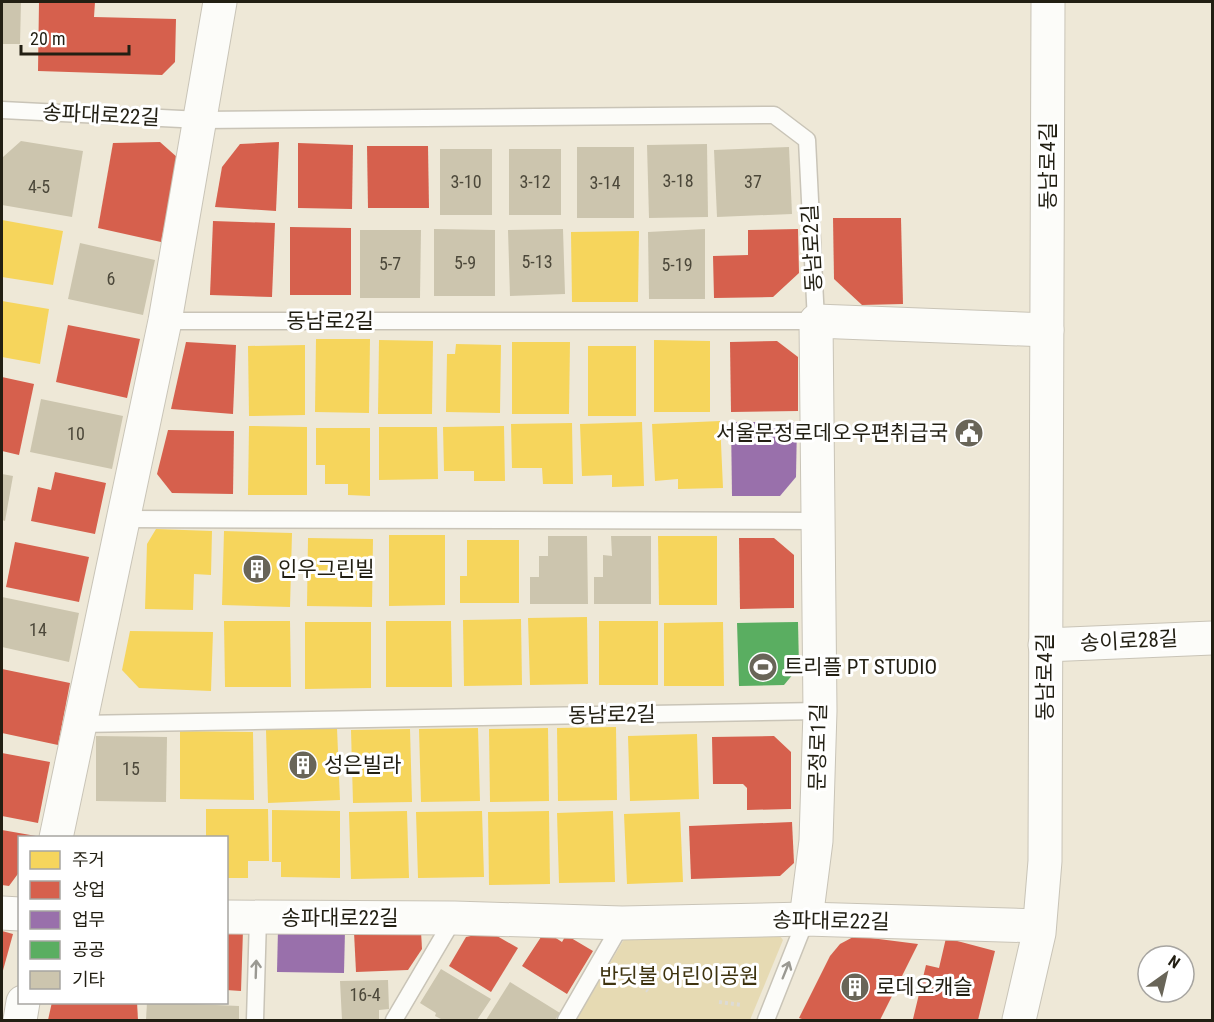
<svg xmlns="http://www.w3.org/2000/svg" width="1214" height="1022" viewBox="0 0 1214 1022" font-family="'Roboto Condensed','Noto Sans KR',sans-serif">
<style>
.green{fill:#e6dab3}
.homes{fill:#f6d55c}
.shops{fill:#d6604d}
.offices{fill:#9970ab}
.public{fill:#5aae61}
.building{fill:#ccc5ae}
.lines{fill:none;stroke-linecap:round;stroke-linejoin:round}
.service-casing{stroke:#c9c4b7;stroke-width:19}
.minor-casing{stroke:#c9c4b7;stroke-width:35}
.path{stroke:#dddbd5;stroke-width:4;stroke-dasharray:3 3;stroke-linecap:butt}
.service{stroke:#fcfcf9;stroke-width:16}
.minor{stroke:#fcfcf9;stroke-width:33}
.oneway{stroke:#9a9992}
.labels{text-anchor:middle;stroke-width:6;stroke-linejoin:round;paint-order:stroke}
.number-label{font-size:18px;fill:#4c483a}
.street-label{font-size:21px;fill:#221f13;stroke:#fff}
.poi-label{font-size:21px;fill:#221f13;stroke:#fff;text-anchor:start}
.park-label{font-size:21px;fill:#3e330f;stroke:#fff}
</style>
<rect width="100%" height="100%" fill="#eee8d7"/>
<polygon class="green" points="629,931 777,932 783,940 750,1020 576,1020"/>
<g class="homes">
<polygon points="2,220 63,231 53,285 2,277"/>
<polygon points="639,231 638,302 572,302 571,232"/>
<polygon points="2,301 49,309 40,364 2,357"/>
<polygon points="316,339 370,339 369,413 315,412"/>
<polygon points="379,340 433,341 432,414 378,414"/>
<polygon points="654,340 710,341 710,412 654,412"/>
<polygon points="512,342 570,342 569,414 512,414"/>
<polygon points="456,344 501,345 500,413 446,412 447,354 455,354"/>
<polygon points="305,345 305,415 249,416 248,346"/>
<rect x="588" y="346" width="48" height="70"/>
<polygon points="720,421 723,488 678,489 678,479 655,481 652,424"/>
<polygon points="642,422 644,486 612,487 612,475 582,476 580,424"/>
<polygon points="572,423 573,484 543,484 542,468 512,468 511,424"/>
<polygon points="249,426 307,427 307,495 248,495"/>
<polygon points="504,426 505,481 474,481 474,471 444,471 443,427"/>
<polygon points="379,427 437,427 438,479 379,480"/>
<polygon points="316,428 370,428 370,496 348,495 348,484 325,484 325,465 316,465"/>
<polygon points="156,529 212,531 211,575 194,574 193,610 145,609 147,544"/>
<polygon points="224,531 292,533 290,607 222,605"/>
<polygon points="389,535 445,535 445,605 389,606"/>
<polygon points="658,536 717,536 717,605 659,605"/>
<polygon points="308,538 373,539 372,607 307,606"/>
<polygon points="467,540 519,540 519,603 460,603 460,576 467,576"/>
<polygon points="587,617 588,684 530,685 528,618"/>
<polygon points="521,619 522,685 464,686 463,620"/>
<polygon points="224,621 290,621 291,687 225,687"/>
<polygon points="386,621 451,621 452,687 386,687"/>
<rect x="599" y="621" width="59" height="64"/>
<polygon points="305,622 371,622 371,688 305,689"/>
<polygon points="723,622 724,686 664,686 664,623"/>
<polygon points="130,631 213,632 211,691 139,688 122,670"/>
<polygon points="616,727 617,800 558,801 557,728"/>
<polygon points="337,728 340,800 268,803 266,730"/>
<polygon points="478,728 480,801 421,802 419,729"/>
<polygon points="548,728 549,801 490,802 489,729"/>
<polygon points="410,729 412,802 353,803 351,730"/>
<polygon points="180,731 253,732 254,800 180,799"/>
<polygon points="697,734 699,799 630,801 628,736"/>
<polygon points="206,809 268,809 269,861 248,861 248,878 226,878 226,838 206,838"/>
<polygon points="272,810 340,811 340,878 281,877 281,862 272,862"/>
<polygon points="407,811 409,878 351,879 349,812"/>
<polygon points="482,811 484,877 418,878 416,812"/>
<polygon points="549,811 550,884 489,885 488,812"/>
<polygon points="613,811 615,882 559,883 557,813"/>
<polygon points="680,812 683,882 627,884 624,814"/>
</g>
<g class="shops">
<polygon points="39,2 95,2 94,17 176,19 175,62 162,75 38,71"/>
<polygon points="160,142 178,158 161,242 98,228 113,143"/>
<polygon points="279,142 276,211 215,207 222,167 240,144"/>
<polygon points="298,143 353,145 352,209 298,208"/>
<polygon points="367,146 428,146 429,208 368,208"/>
<polygon points="833,218 901,218 903,304 862,305 834,279"/>
<polygon points="213,221 275,223 272,297 210,295"/>
<polygon points="290,227 351,228 351,295 290,295"/>
<polygon points="798,229 799,273 773,297 714,298 713,256 748,255 748,230"/>
<polygon points="68,325 140,339 127,398 56,382"/>
<polygon points="777,341 798,357 798,411 731,412 730,342"/>
<polygon points="186,342 236,345 233,414 171,409"/>
<polygon points="2,377 34,384 19,455 2,451"/>
<polygon points="168,430 234,431 233,494 172,493 157,474"/>
<polygon points="55,472 106,483 95,534 31,521 38,487 51,490"/>
<polygon points="739,538 774,538 794,555 794,608 740,609"/>
<polygon points="15,542 89,557 79,602 6,587"/>
<polygon points="2,669 70,683 58,745 2,733"/>
<polygon points="774,736 791,752 791,809 747,810 747,788 743,784 713,784 712,737"/>
<polygon points="2,753 50,762 38,823 2,816"/>
<polygon points="792,822 794,863 780,876 691,879 689,826"/>
<polygon points="2,830 36,836 20,838 20,871 9,886 2,885"/>
<polygon points="226,930 243,930 241,991 226,990"/>
<polygon points="2,931 13,934 2,974"/>
<polygon points="421,931 422,949 408,970 356,972 354,932"/>
<polygon points="545,931 562,942 566,935 593,951 567,994 522,966"/>
<polygon points="490,932 518,948 491,992 449,966 466,937"/>
<polygon points="855,936 918,944 880,1020 805,1020 799,1018 830,956 840,944"/>
<polygon points="946,938 995,951 978,1020 920,1020 913,1019 926,965 939,968"/>
<polygon points="52,1002 137,1002 138,1020 48,1020"/>
</g>
<g class="offices">
<polygon points="731,422 797,422 796,477 780,496 732,496"/>
<polygon points="278,929 345,930 344,973 277,972"/>
</g>
<polygon class="public" points="798,622 799,667 784,685 739,686 737,623"/>
<g class="building">
<polygon points="2,2 21,2 20,44 2,44"/>
<polygon points="21,141 83,151 72,217 2,205 3,157"/>
<polygon points="707,144 708,217 649,218 647,145"/>
<rect x="577" y="147" width="57" height="71"/>
<polygon points="789,147 792,214 717,217 714,150"/>
<rect x="440" y="149" width="52" height="66"/>
<rect x="509" y="149" width="52" height="66"/>
<polygon points="434,229 495,230 495,296 434,296"/>
<polygon points="563,229 565,294 510,296 508,230"/>
<polygon points="705,229 705,299 649,299 648,232"/>
<polygon points="360,230 421,230 420,298 360,298"/>
<polygon points="80,243 155,260 143,315 68,299"/>
<polygon points="41,399 123,416 112,469 30,452"/>
<polygon points="2,474 13,476 5,521 2,520"/>
<polygon points="548,536 587,536 588,604 530,604 530,577 539,577 539,556 548,556"/>
<polygon points="611,536 651,536 651,604 594,604 594,577 603,577 603,555 612,556"/>
<polygon points="2,597 79,613 69,662 2,647"/>
<polygon points="96,736 167,737 166,802 96,801"/>
<polygon points="441,969 491,999 477,1020 443,1020 435,1016 436,1013 420,1003"/>
<polygon points="388,980 389,1009 379,1010 379,1020 342,1020 340,981"/>
<polygon points="510,982 560,1013 555,1020 486,1020"/>
<polygon points="147,1002 239,1006 239,1020 146,1020"/>
</g>
<g class="lines">
<g class="service-casing">
<g id="service">
<polyline points="2,110 201,120 774,115 807,140 816,321 165,321"/>
<polyline points="123,519 819,521"/>
<polyline points="79,724 820,711"/>
<polyline points="255,1020 258,918"/>
<polyline points="394,1020 454,918"/>
<polyline points="566,1020 622,923"/>
<polyline points="766,1020 806,919"/>
</g>
</g>
<g class="minor-casing">
<g id="minor">
<polyline points="1045,645 1212,638"/>
<polyline points="56,838 165,321 220,2"/>
<polyline points="2,913 20,914"/>
<polyline points="226,917 454,918 622,923 806,919 1039,926"/>
<polyline points="806,919 816,841 820,711 816,321 1047,330"/>
<polyline points="20,1020 23,1002"/>
<polyline points="1019,1020 1039,933 1045,861 1048,2"/>
</g>
</g>
<g class="path">
<polyline points="623,971 648,991"/>
<polyline points="719,1002 742,1005"/>
</g>
<use href="#service" class="service"/>
<use href="#minor" class="minor"/>
</g>
<defs><path id="oneway-shaft" d="M-6 0H5M1.5-3L5.5 0L1.5 3" fill="none" stroke-width="1.6" stroke-linecap="round" stroke-linejoin="round" transform="scale(1.5)"/></defs>
<g class="oneway">
<use href="#oneway-shaft" transform="translate(256 969) rotate(-88)"/>
<use href="#oneway-shaft" transform="translate(786 970) rotate(-68)"/>
</g>
<defs>
<g id="civic-disc" transform="scale(1.5)"><circle r="9.5" fill="#696558" stroke="#fff"/><path d="M-.6-6.5H3V-4.5H.6V-3L4-1V1h2V6H-6V1h2V-1L-.6-3ZM-1.2 2.5V6h2.4V2.5Z" fill="#fff"/></g>
<g id="building-disc" transform="scale(1.5)"><circle r="9.5" fill="#696558" stroke="#fff"/><path d="M-4-6H4V6H1V3H-1V6H-4ZM-2.5-4.3h1.7v1.8h-1.7ZM.8-4.3h1.7v1.8H.8ZM-2.5-1h1.7V.8h-1.7ZM.8-1h1.7V.8H.8Z" fill="#fff"/></g>
<g id="stadium-disc" transform="scale(1.5)"><circle r="9.5" fill="#696558" stroke="#fff"/><path d="M0-5a6.5 5 0 1 0 0 10a6.5 5 0 1 0 0-10ZM-3.5-1.8h7v3.6h-7Z" fill="#fff"/></g>
</defs>
<g fill-rule="evenodd">
<use href="#civic-disc" x="969" y="433"/>
<use href="#building-disc" x="257" y="569"/>
<use href="#stadium-disc" x="763" y="667"/>
<use href="#building-disc" x="303" y="765"/>
<use href="#building-disc" x="855" y="987"/>
</g>
<g class="labels">
<g class="number-label">
<text x="678" y="187">3-18</text>
<text x="466" y="188">3-10</text>
<text x="535" y="188">3-12</text>
<text x="753" y="188">37</text>
<text x="605" y="189">3-14</text>
<text x="39" y="193">4-5</text>
<text x="537" y="268">5-13</text>
<text x="465" y="269">5-9</text>
<text x="390" y="270">5-7</text>
<text x="677" y="271">5-19</text>
<text x="111" y="285">6</text>
<text x="76" y="440">10</text>
<text x="38" y="636">14</text>
<text x="131" y="775">15</text>
<text x="365" y="1001">16-4</text>
</g>
<g class="street-label">
<text transform="translate(101 115) rotate(3)" y="7">송파대로22길</text>
<text transform="translate(1048 166) rotate(-90)" y="7">동남로4길</text>
<text transform="translate(812 248) rotate(-93)" y="7">동남로2길</text>
<text x="330" y="328">동남로2길</text>
<text transform="translate(1129 641) rotate(-3)" y="7">송이로28길</text>
<text transform="translate(1045 677) rotate(-90)" y="7">동남로4길</text>
<text transform="translate(612 715) rotate(-1)" y="7">동남로2길</text>
<text transform="translate(818 747) rotate(-89)" y="7">문정로1길</text>
<text x="340" y="925">송파대로22길</text>
<text transform="translate(831 921) rotate(1)" y="7">송파대로22길</text>
</g>
<g class="poi-label">
<text x="948" y="440" text-anchor="end">서울문정로데오우편취급국</text>
<text x="278" y="576">인우그린빌</text>
<text x="784" y="674">트리플 PT STUDIO</text>
<text x="324" y="772">성은빌라</text>
<text x="876" y="994">로데오캐슬</text>
</g>
<g class="park-label">
<text x="679" y="983">반딧불 어린이공원</text>
</g>
</g>
<rect width="1214" height="1022" fill="none" stroke="#221f13" stroke-width="6"/>
<rect x="18" y="836" width="210" height="168" fill="#ffffff" stroke="#a7a5a1" stroke-width="1.5"/>
<rect x="30" y="851" width="30" height="18" fill="#f6d55c" stroke="#a7a5a1" stroke-width="1.5"/>
<text x="72" y="866" font-size="18" fill="#221f13">주거</text>
<rect x="30" y="881" width="30" height="18" fill="#d6604d" stroke="#a7a5a1" stroke-width="1.5"/>
<text x="72" y="896" font-size="18" fill="#221f13">상업</text>
<rect x="30" y="911" width="30" height="18" fill="#9970ab" stroke="#a7a5a1" stroke-width="1.5"/>
<text x="72" y="926" font-size="18" fill="#221f13">업무</text>
<rect x="30" y="941" width="30" height="18" fill="#5aae61" stroke="#a7a5a1" stroke-width="1.5"/>
<text x="72" y="956" font-size="18" fill="#221f13">공공</text>
<rect x="30" y="971" width="30" height="18" fill="#ccc5ae" stroke="#a7a5a1" stroke-width="1.5"/>
<text x="72" y="986" font-size="18" fill="#221f13">기타</text>
<g transform="translate(1166 974) rotate(34)"><circle r="28" fill="#ffffff" stroke="#a7a5a1" stroke-width="1.5"/>
<path d="M0-4.5L10 22L0 15L-10 22Z" fill="#696558"/>
<text y="-9" font-size="16" font-weight="bold" text-anchor="middle" fill="#221f13">N</text>
</g>
<path d="M21 45v9h108v-9" fill="none" stroke="#221f13" stroke-width="3"/>
<text x="30" y="45" font-size="18" fill="#221f13" stroke="#ffffff" stroke-width="4.5" paint-order="stroke">20 m</text>
</svg>
